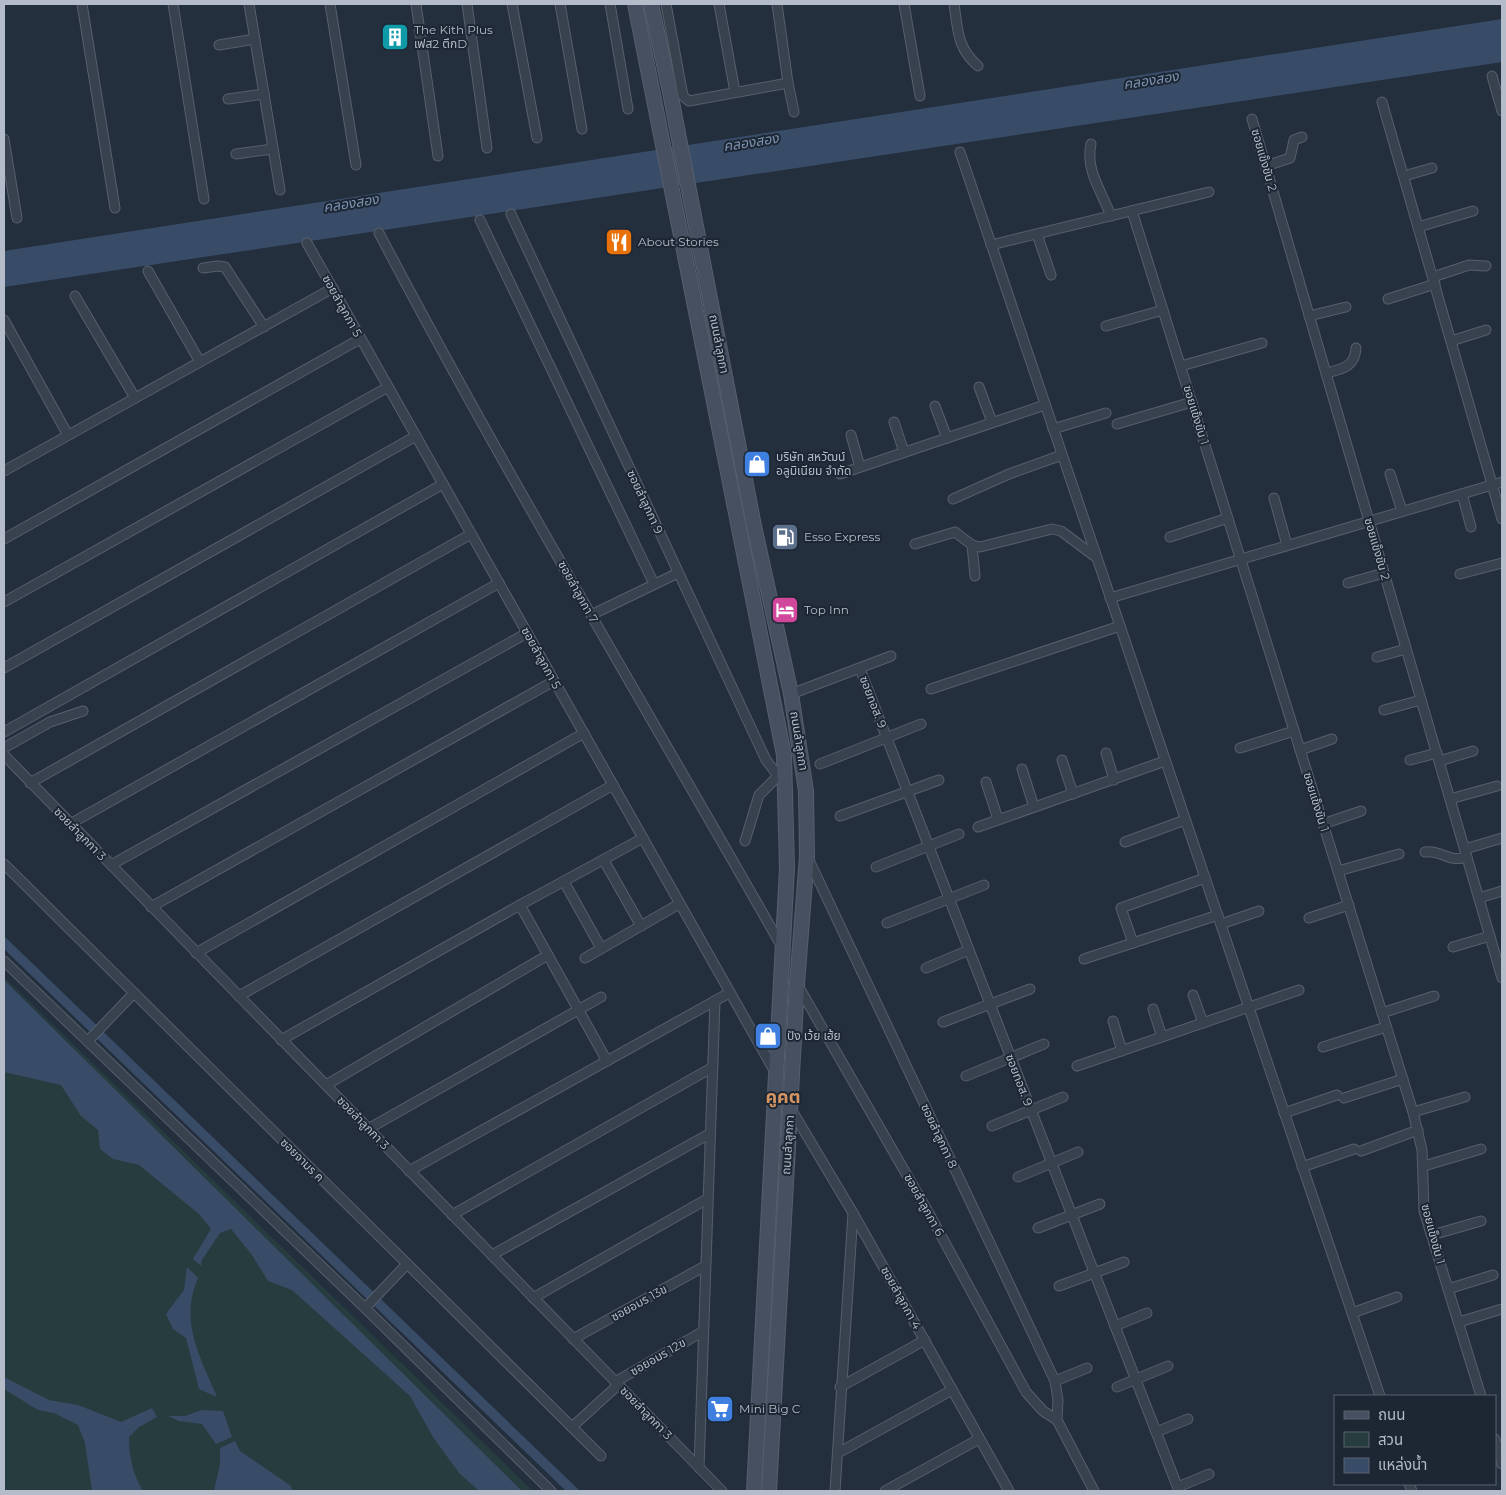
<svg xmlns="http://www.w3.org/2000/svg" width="1506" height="1495" viewBox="0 0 1506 1495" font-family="Montserrat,'Noto Sans Thai',sans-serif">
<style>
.green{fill:#263c3f}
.water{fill:#394c67}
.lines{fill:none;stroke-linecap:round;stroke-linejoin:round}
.minor-casing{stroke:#565f6c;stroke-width:11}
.secondary-casing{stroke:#565f6c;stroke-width:16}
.minor{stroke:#38414e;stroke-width:9}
.secondary{stroke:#465061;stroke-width:14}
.labels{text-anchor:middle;stroke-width:4;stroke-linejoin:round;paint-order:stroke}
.poi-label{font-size:12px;fill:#b4bcc9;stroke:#1d2633;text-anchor:start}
.street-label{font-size:12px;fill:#b4bcc9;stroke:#1d2633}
.water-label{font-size:14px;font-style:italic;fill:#7c92b1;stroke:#1d2633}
.district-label{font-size:18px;font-weight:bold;fill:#d59563;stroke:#1d2633}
</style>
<rect width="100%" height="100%" fill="#242f3e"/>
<polygon class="green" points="4,977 533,1491 4,1491"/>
<g class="water">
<polygon points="1502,19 1502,62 4,287 4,251"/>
<polygon points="4,936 580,1491 566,1491 4,949"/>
<polygon points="4,980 522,1491 479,1491 459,1473 433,1437 410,1396 292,1290 268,1281 252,1255 231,1229 220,1233 202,1260 201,1266 193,1259 211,1229 199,1214 139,1165 113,1159 100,1149 98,1130 81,1116 61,1085 4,1072"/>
<path d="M 187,1267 L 198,1278 C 179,1321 200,1356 217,1397 L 199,1389 L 186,1338 L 173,1329 L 166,1314 L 184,1290 Z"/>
<path d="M 4,1377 L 49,1400 L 78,1405 L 121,1422 L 152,1408 L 157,1417 L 139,1427 L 129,1437 C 129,1457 133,1474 143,1491 L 92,1491 L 85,1443 L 78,1425 L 54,1413 L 38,1410 L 4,1389 Z"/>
<polygon points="202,1410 223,1411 232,1437 216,1444 202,1424 179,1421 168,1416 185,1416"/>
<polygon points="235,1441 240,1451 291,1486 292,1491 214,1491 220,1465 220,1448"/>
</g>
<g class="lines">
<g class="minor-casing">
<g id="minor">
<polyline points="82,4 115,208"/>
<polyline points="173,4 204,199"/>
<polyline points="249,4 280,190"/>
<polyline points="330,4 356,165"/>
<polyline points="416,4 438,156"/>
<polyline points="467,4 487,148"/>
<polyline points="512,4 537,138"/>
<polyline points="560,4 582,129"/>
<polyline points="610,4 628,109"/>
<polyline points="666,4 683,96 689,101 788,83 777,4"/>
<polyline points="719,4 735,92"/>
<polyline points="904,4 920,96"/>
<path d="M 954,4 C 958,30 957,48 978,66"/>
<polyline points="219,45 255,39"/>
<polyline points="1492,76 1502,111"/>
<polyline points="788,83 794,112"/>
<polyline points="228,99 264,94"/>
<polyline points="1382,102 1502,519"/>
<polyline points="1252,119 1502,978"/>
<polyline points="4,139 17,218"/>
<path d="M 1091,144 C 1085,170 1102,192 1111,216"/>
<polyline points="960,152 1380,1396"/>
<polyline points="236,154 273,149"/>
<polyline points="1266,166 1290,158 1294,140 1302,137"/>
<polyline points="1404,176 1432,168"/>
<polyline points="1132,211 1413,1112 1422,1150 1424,1211 1481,1396"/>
<polyline points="511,214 766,760 785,785"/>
<polyline points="480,220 654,584"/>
<polyline points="1418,227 1473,211"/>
<path d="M 379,233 C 506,475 647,709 782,947"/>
<polyline points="1037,234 1051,275"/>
<polyline points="307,243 775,1072"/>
<polyline points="991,245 1209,192"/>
<polyline points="203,268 218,266 225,267 264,327"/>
<polyline points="148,271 200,362"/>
<polyline points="1433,277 1469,265 1486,266"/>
<polyline points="75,296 135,398"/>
<polyline points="1388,299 1435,284"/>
<polyline points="1309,316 1346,307"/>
<polyline points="4,320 68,435"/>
<polyline points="1106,326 1163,310"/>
<polyline points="1451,341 1486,330"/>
<polyline points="1181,366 1262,343"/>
<path d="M 1326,373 C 1342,369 1355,367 1356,348"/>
<polyline points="979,387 992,422"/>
<polyline points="935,406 947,438"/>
<polyline points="894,422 904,452"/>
<polyline points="1117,424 1192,402"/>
<polyline points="1053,429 1106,413"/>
<polyline points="851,435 860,467"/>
<polyline points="4,471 333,288"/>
<polyline points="840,474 1045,405"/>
<polyline points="1390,474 1402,511"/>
<polyline points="1462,494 1471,527"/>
<polyline points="1274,498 1287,545"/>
<polyline points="953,499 1009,474 1062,455"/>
<polyline points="1170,537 1228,518"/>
<polyline points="4,539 360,339"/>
<polyline points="915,544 955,532 972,545 980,547 1052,529 1061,531 1097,558"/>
<polyline points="972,545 975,576"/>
<polyline points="1460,574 1502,563"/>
<polyline points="1348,583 1384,573"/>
<polyline points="1110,598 1502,482"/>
<polyline points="4,602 388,387"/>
<polyline points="591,615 678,573"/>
<polyline points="1377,657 1406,649"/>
<polyline points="4,668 416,436"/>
<polyline points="860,669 1179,1491"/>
<polyline points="931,689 1120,626"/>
<polyline points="791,694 891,656"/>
<polyline points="1384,710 1421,700"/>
<polyline points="4,732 443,484"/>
<polyline points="4,748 50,722 83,711"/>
<polyline points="1240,748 1294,731"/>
<polyline points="1300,750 1332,739"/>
<polyline points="1106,753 1114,780"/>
<polyline points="4,755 722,1491"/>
<polyline points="1062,760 1073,794"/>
<polyline points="1410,760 1437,753"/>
<polyline points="1439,761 1473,751"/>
<polyline points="820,764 921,724"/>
<polyline points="1022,769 1034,807"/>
<polyline points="986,782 998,819"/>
<polyline points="30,783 471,534"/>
<polyline points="1450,799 1497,786"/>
<polyline points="840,816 939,780"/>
<polyline points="70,824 499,583"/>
<polyline points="1323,824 1361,811"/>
<polyline points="978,827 1165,761"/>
<polyline points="745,841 759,795 777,777"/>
<polyline points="1125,842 1185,820"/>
<polyline points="1465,849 1502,838"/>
<path d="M 1425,852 C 1443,850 1448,863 1467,857"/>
<polyline points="808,858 1055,1381 1058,1400 1057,1420 1094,1491"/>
<polyline points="4,864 601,1456"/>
<polyline points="606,864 641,926"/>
<polyline points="111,865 527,633"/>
<polyline points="876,867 959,834"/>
<polyline points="1338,871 1399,854"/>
<polyline points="567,887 601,948"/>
<polyline points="1479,898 1502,891"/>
<polyline points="520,905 607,1061"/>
<polyline points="151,907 554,681"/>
<polyline points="1309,918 1349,905"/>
<polyline points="887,923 984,885"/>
<polyline points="1221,924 1259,911"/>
<polyline points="1133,943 1121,908 1205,878"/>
<polyline points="1453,947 1490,936"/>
<polyline points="196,953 584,733"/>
<polyline points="585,958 679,904"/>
<polyline points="1084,959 1218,915"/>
<polyline points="4,961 365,1308 551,1491"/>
<polyline points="926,968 969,950"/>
<polyline points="797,984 931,1217 1026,1392 1043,1411 1057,1420"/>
<polyline points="1193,995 1203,1023"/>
<polyline points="239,996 613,785"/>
<polyline points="1153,1009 1162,1037"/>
<polyline points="1382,1013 1434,996"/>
<polyline points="1113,1021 1122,1051"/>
<polyline points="943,1022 1030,989"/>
<polyline points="281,1040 520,905 643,838"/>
<polyline points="88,1041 134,993"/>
<polyline points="1323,1047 1386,1027"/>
<polyline points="1077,1066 1299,990"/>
<polyline points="966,1076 1044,1044"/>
<polyline points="326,1085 548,955"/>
<polyline points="1344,1098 1403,1079"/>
<polyline points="791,1109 853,1213 1009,1491"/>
<polyline points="1413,1112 1465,1097"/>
<polyline points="1284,1113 1337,1095"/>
<polyline points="992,1126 1063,1097"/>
<polyline points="368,1129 601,997"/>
<polyline points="1361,1151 1418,1130"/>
<polyline points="1424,1166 1481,1149"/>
<polyline points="1302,1167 1354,1149"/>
<polyline points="409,1171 729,993"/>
<polyline points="1018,1177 1078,1152"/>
<polyline points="452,1215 713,1067"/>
<polyline points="1038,1228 1100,1204"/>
<polyline points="1432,1235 1481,1221"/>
<polyline points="492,1255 709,1134"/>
<polyline points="1059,1286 1124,1262"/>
<polyline points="1448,1289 1493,1275"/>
<polyline points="533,1298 707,1199"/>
<polyline points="365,1308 407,1264"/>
<polyline points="1352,1313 1397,1297"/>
<polyline points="1459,1322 1502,1309"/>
<polyline points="1115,1326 1147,1313"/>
<polyline points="573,1339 705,1266"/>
<polyline points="1055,1381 1087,1368"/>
<polyline points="615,1382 702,1332"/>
<polyline points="840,1387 925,1340"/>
<polyline points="1117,1387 1168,1366"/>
<polyline points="572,1427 618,1385"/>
<polyline points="1156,1432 1188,1419"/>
<polyline points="1495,1439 1502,1464"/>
<polyline points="838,1453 952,1390"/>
<polyline points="699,1468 715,1001"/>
<polyline points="1409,1484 1412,1491"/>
<polyline points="1178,1487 1209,1474"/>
<polyline points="835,1491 853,1213"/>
<polyline points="885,1491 979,1439"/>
</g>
</g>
<g class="secondary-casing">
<g id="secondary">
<polyline points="635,4 784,755 787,868 754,1491"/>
<polyline points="651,4 670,92 754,526 791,694 806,791 807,856 797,984 769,1491"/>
</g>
</g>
<use href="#minor" class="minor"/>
<use href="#secondary" class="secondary"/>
</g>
<defs>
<g id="building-square" transform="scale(1.4375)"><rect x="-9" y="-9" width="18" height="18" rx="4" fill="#0f9aa8" stroke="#1d2633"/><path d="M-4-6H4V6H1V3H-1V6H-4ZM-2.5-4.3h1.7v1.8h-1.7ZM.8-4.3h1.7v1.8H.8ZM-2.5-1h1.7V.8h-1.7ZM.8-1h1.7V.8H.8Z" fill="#fff"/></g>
<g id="restaurant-square" transform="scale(1.4375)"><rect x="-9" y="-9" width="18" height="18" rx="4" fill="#e8710a" stroke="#1d2633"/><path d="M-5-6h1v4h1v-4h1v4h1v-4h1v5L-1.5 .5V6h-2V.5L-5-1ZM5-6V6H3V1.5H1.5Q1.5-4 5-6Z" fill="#fff"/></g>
<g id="shop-square" transform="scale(1.4375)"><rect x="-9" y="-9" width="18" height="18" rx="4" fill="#3f7fe0" stroke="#1d2633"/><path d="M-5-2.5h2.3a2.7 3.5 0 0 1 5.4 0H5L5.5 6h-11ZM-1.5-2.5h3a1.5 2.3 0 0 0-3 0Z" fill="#fff"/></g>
<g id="fuel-square" transform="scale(1.4375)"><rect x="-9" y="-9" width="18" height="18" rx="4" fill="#5c6f8a" stroke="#1d2633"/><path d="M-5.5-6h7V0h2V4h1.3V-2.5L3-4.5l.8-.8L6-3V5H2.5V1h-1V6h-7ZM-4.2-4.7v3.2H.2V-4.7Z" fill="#fff"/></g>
<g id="hotel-square" transform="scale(1.4375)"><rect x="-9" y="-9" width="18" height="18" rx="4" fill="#d1479c" stroke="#1d2633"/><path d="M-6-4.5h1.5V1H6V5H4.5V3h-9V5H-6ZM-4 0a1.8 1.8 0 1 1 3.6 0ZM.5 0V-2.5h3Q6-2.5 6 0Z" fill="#fff"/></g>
<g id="supermarket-square" transform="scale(1.4375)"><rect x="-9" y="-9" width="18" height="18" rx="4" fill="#3f7fe0" stroke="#1d2633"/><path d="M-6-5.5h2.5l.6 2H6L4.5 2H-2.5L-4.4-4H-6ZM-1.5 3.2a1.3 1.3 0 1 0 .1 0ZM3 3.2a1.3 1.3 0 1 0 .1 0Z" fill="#fff"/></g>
</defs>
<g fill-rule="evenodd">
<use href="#building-square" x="395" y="37"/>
<use href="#restaurant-square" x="619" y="242"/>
<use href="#shop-square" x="757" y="464"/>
<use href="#fuel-square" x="785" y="537"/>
<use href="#hotel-square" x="785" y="610"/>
<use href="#shop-square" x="768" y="1036"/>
<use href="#supermarket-square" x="720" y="1409"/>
</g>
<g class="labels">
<g class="poi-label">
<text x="414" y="34">The Kith Plus<tspan x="414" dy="14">เฟส2 ตึกD</tspan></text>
<text x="638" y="246">About Stories</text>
<text x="776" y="461">บริษัท สหวัฒน์<tspan x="776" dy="14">อลูมิเนียม จำกัด</tspan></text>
<text x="804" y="541">Esso Express</text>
<text x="804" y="614">Top Inn</text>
<text x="787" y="1040">ปัง เว้ย เฮ้ย</text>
<text x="739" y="1413">Mini Big C</text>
</g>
<g class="street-label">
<text transform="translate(1264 160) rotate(74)" y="4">ซอยแข็งขัน 2</text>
<text transform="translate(342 306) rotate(61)" y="4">ซอยลำลูกกา 5</text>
<text transform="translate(719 344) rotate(79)" y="4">ถนนลำลูกกา</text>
<text transform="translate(1196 415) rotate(73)" y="4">ซอยแข็งขัน 1</text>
<text transform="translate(645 502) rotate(65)" y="4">ซอยลำลูกกา 9</text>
<text transform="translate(1377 549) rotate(74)" y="4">ซอยแข็งขัน 2</text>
<text transform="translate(578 592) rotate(61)" y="4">ซอยลำลูกกา 7</text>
<text transform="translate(541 658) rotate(61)" y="4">ซอยลำลูกกา 5</text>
<text transform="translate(873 702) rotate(69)" y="4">ซอยทอส. 9</text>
<text transform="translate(799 741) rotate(81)" y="4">ถนนลำลูกกา</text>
<text transform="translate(1316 802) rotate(73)" y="4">ซอยแข็งขัน 1</text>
<text transform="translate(80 834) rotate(46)" y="4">ซอยลำลูกกา 3</text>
<text transform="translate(1019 1080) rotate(69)" y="4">ซอยทอส. 9</text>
<text transform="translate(363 1123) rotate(46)" y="4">ซอยลำลูกกา 3</text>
<text transform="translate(939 1136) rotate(65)" y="4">ซอยลำลูกกา 8</text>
<text transform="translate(788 1145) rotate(-86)" y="4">ถนนลำลูกกา</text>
<text transform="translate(302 1160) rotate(45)" y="4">ซอยจามร ค</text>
<text transform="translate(924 1205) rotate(61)" y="4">ซอยลำลูกกา 6</text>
<text transform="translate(1433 1234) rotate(75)" y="4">ซอยแข็งขัน 1</text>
<text transform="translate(901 1298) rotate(61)" y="4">ซอยลำลูกกา 4</text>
<text transform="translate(639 1303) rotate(-29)" y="4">ซอยอมร 13ข</text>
<text transform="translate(658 1357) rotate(-30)" y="4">ซอยอมร 12ข</text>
<text transform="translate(646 1413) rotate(46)" y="4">ซอยลำลูกกา 3</text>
</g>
<g class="water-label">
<text transform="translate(1151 80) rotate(-9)" y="5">คลองสอง</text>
<text transform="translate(751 142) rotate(-9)" y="5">คลองสอง</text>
<text transform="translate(351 203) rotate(-9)" y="5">คลองสอง</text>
</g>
<g class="district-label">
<text x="783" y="1103">คูคต</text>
</g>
</g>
<rect width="1506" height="1495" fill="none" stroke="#b4bcc9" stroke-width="10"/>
<rect x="1334" y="1395" width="162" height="90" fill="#1d2633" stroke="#59626f"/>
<rect x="1344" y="1411" width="25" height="8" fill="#465061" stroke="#59626f"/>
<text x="1378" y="1420" font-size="15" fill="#b4bcc9">ถนน</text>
<rect x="1344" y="1432" width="25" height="15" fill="#263c3f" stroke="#59626f"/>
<text x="1378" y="1445" font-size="15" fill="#b4bcc9">สวน</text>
<rect x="1344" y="1458" width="25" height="15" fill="#394c67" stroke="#59626f"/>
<text x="1378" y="1470" font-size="15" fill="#b4bcc9">แหล่งน้ำ</text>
</svg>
